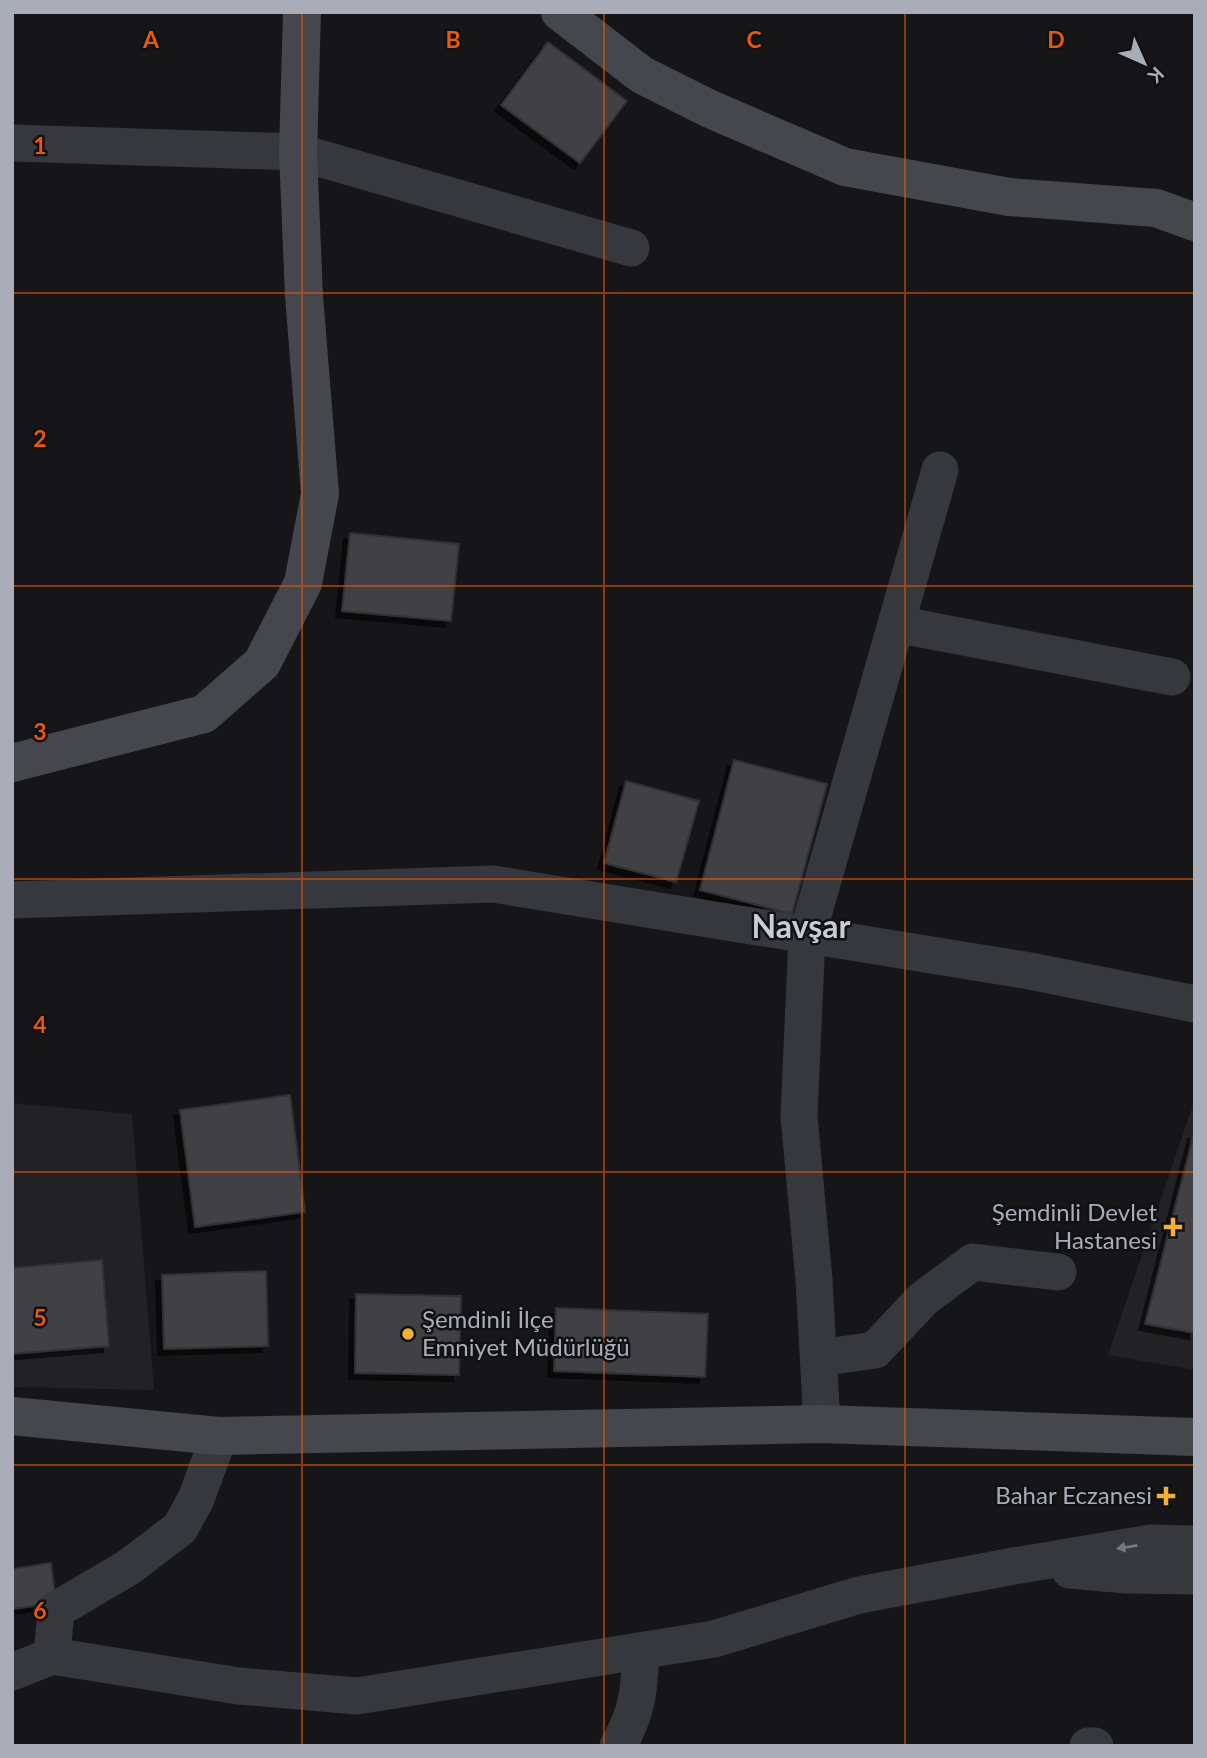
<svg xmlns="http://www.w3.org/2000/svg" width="1207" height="1758" viewBox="0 0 1207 1758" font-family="Lato,sans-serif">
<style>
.built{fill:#222225}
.building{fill:#404145;stroke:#303034;stroke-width:2;filter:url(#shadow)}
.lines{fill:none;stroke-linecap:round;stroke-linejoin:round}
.street{stroke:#37383d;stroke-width:37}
.secondary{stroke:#45474d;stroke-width:38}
.oneway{fill:#757881}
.grid{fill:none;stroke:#e8590c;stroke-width:2;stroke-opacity:0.55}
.poi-dot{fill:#f2b134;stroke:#111113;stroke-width:2.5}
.labels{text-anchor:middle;stroke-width:5;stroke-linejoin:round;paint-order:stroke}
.poi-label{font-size:24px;fill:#a8adb8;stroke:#111113;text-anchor:end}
.district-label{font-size:32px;font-weight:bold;fill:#c9ccd4;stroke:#111113}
.grid-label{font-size:23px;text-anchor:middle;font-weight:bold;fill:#e8590c;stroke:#111113;stroke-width:5;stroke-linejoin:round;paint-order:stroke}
</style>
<defs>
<filter id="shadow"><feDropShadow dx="-6" dy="6" stdDeviation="0" flood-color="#0009"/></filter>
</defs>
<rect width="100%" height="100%" fill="#161618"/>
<g class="built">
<polygon points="1195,1099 1195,1370 1108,1355"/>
<polygon points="12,1103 132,1114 154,1390 12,1387"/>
</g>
<g class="building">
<polygon points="548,42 627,101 580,163 501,105"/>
<polygon points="350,533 459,544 451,621 342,611"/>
<polygon points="734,760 827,784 792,914 700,890"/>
<polygon points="626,781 699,801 676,882 604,863"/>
<polygon points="290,1095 305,1212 195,1227 180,1110"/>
<polygon points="1194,1133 1195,1133 1195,1333 1145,1324"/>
<polygon points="102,1260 109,1346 12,1354 12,1268"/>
<polygon points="266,1271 268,1346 164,1349 162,1275"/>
<polygon points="356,1294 461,1296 459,1375 355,1373"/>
<polygon points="556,1308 708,1314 705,1377 554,1371"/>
<polygon points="51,1563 56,1603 12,1609 12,1569"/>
</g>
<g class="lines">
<g class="street">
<polyline points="12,143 298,152 631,248"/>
<polyline points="896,624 1172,677"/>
<polyline points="12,900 493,884 1030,971 1195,1004"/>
<polyline points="819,1358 875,1350 923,1299 973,1262 1058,1272"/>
<polyline points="822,1424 814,1280 799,1116 807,936 940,470"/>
<polyline points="1070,1570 1127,1575 1195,1576"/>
<polyline points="52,1656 56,1610 129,1567 180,1528 196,1499 219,1436"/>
<polyline points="12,1672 52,1656 239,1686 357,1696 714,1639 859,1595 1014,1566 1151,1543 1195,1544"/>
<path d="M 618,1746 C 638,1711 639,1691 641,1652"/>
<polyline points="1088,1746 1095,1746"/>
</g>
<g class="secondary">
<polyline points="560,12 642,75 710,109 845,167 1009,197 1156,208 1195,222"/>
<polyline points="12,763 204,714 262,663 303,583 320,494 304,296 298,152 302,12"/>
<polyline points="12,1416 219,1436 822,1424 1195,1437"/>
</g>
</g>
<defs><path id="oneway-solid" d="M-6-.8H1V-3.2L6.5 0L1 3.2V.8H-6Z" transform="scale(1.75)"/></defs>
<use class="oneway" href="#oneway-solid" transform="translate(1127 1547) rotate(171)"/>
<path class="grid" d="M 302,12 L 302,1746M 604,12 L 604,1746M 905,12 L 905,1746M 12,293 L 1195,293M 12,586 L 1195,586M 12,879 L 1195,879M 12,1172 L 1195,1172M 12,1465 L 1195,1465"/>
<g class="poi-dot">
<path d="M1169.5 1216.5h7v7h7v7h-7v7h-7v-7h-7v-7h7z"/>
<circle cx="408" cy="1334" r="7"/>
<path d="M1162.5 1485.5h7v7h7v7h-7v7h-7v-7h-7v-7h7z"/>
</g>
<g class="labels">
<g class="poi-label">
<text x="1157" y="1221">Şemdinli Devlet<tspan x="1157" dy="28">Hastanesi</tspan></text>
<text x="422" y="1328" text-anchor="start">Şemdinli İlçe<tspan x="422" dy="28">Emniyet Müdürlüğü</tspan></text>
<text x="1152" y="1504">Bahar Eczanesi</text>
</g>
<g class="district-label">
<text x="801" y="938">Navşar</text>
</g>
</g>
<g class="grid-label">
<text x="151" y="48">A</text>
<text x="453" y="48">B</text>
<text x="754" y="48">C</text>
<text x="1056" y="48">D</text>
<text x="40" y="154">1</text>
<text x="40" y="447">2</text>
<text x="40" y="740">3</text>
<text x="40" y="1033">4</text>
<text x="40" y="1326">5</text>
<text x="40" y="1619">6</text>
</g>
<rect width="1207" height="1758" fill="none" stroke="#a8adb8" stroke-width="28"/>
<g transform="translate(1144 63) rotate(135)" stroke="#111113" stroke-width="5" paint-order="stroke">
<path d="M0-5L12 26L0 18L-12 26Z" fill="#a8adb8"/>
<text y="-10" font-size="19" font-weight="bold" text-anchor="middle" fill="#a8adb8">K</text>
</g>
</svg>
